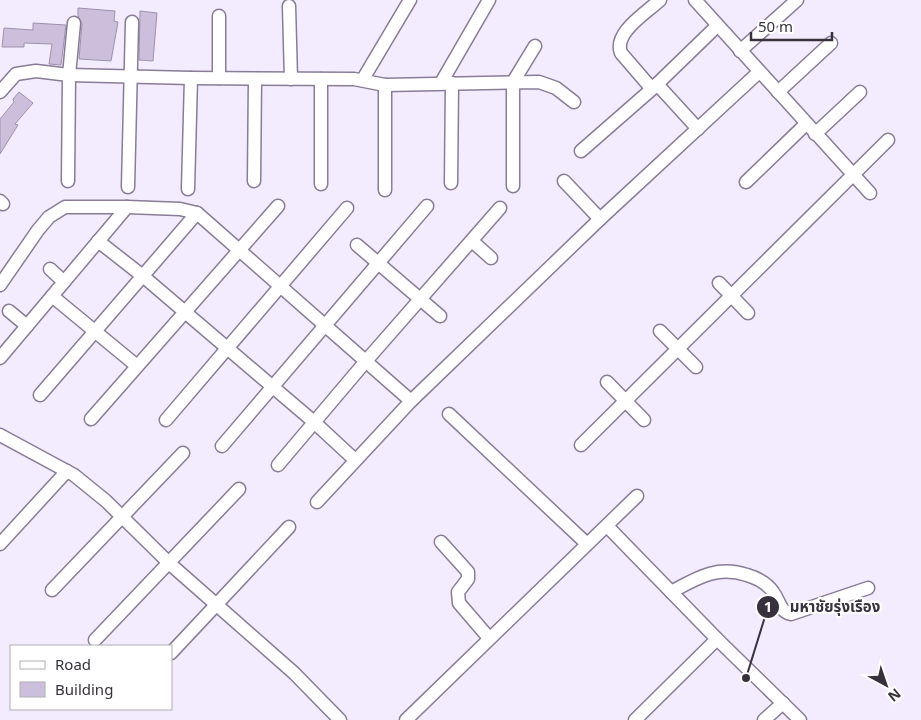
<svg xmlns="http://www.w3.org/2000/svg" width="921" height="720" viewBox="0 0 921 720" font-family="'Noto Sans','Noto Sans Thai',sans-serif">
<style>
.building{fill:#cbbfdc;stroke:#9d91ac}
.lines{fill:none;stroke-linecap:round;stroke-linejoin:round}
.minor-casing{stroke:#887c97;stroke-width:15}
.minor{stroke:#fff;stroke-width:12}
.leader{fill:none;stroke:#36313c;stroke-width:2}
.callout-dot{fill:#36313c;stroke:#fff;stroke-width:2}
.mark-label{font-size:15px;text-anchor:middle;font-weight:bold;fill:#fff}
.callout-label{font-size:15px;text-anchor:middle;font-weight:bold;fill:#36313c;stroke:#fff;stroke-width:4.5;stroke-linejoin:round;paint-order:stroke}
</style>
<rect width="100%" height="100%" fill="#f3ecfe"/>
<g class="building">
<polygon points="78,8 115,11 114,21 118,22 111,61 79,59 82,24 78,16"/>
<polygon points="140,11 157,13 153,61 139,60"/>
<polygon points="33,23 66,25 61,65 49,64 52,44 24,43 24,47 2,47 4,28 33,30"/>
<polygon points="19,92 33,103 15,124 18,125 0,154 0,119 14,102 13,99"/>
</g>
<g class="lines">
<g class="minor-casing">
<g id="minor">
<polyline points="695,0 870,193"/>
<polyline points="289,6 291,79"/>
<polyline points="219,16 219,78"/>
<polyline points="740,51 797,0"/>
<polyline points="321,79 321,184"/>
<polyline points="363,79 410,0"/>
<polyline points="441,83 489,0"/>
<polyline points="657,84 698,129"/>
<polyline points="385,85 385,190"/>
<path d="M 652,89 L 621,53 C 613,33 646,13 660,0"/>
<polyline points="0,92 16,74 36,71 69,75 191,78 354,79 385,85 539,82 556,88 574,102"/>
<polyline points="778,92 831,43"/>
<polyline points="815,134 860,92"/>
<polyline points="581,151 652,89 717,26"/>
<polyline points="68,181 69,75 74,23"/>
<polyline points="254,181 255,79"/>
<polyline points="564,181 600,219"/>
<polyline points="746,182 806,124"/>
<polyline points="451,183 452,83"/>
<polyline points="513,186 513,82 535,46"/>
<polyline points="128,187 132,22"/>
<polyline points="188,189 191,78"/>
<polyline points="0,201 3,204"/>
<polyline points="98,241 144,277 314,422 355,460"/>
<polyline points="472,241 491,258"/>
<polyline points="357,245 440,316"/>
<polyline points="50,269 64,282"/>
<polyline points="719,283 748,313"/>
<polyline points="0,285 38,230 49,217 65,207 127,207 180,209 197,213 411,401"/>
<polyline points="52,296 137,366"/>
<polyline points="9,311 27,326"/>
<polyline points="660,331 696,367"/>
<polyline points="0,358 127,207"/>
<polyline points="607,382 644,420"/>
<polyline points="40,395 197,213"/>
<polyline points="449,414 586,543"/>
<polyline points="91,419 278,206"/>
<polyline points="166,420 347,208"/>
<polyline points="0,435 74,475 106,501 169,563 294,673 340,720"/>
<polyline points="581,445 888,140"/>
<polyline points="222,446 427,206"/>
<polyline points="278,465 366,361 500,208"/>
<polyline points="317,502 411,401 600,219 759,72"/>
<polyline points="607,526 717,639 800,720"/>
<polyline points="441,542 468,572 468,579 458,592 459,603 489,638"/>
<polyline points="0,544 67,471"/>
<polyline points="52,590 183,453"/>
<path d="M 671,592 C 697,578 717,565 747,575 C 757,578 767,583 773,592 C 780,601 779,611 791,614 L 868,588"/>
<polyline points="95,640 239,489"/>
<polyline points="171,653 289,527"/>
<polyline points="406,720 637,496"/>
<polyline points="635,720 717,639"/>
<polyline points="764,720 783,703"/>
</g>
</g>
<use href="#minor" class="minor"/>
</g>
<path class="leader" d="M746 678L768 607"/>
<g class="callout-dot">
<circle cx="746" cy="678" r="5"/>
<circle cx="768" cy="607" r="12"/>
</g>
<g class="mark-label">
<text x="768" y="612">1</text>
</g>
<g class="callout-label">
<text x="835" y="612">มหาชัยรุ่งเรือง</text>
</g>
<rect x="10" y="645" width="162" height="65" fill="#ffffff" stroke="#afadb1"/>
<rect x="20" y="661" width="25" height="8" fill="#ffffff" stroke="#afadb1"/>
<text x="55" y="670" font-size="15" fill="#36313c">Road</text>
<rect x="20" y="682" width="25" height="15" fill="#cbbfdc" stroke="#afadb1"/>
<text x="55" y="695" font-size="15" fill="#36313c">Building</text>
<g transform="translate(886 685) rotate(140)" stroke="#ffffff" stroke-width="4" paint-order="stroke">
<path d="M0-4L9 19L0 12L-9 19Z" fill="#36313c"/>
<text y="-8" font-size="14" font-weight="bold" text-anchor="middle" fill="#36313c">N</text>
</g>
<path d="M751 32v8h81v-8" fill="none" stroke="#36313c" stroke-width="2.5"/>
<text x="758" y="32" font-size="15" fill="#36313c" stroke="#ffffff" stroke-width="4" paint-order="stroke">50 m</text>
</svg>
